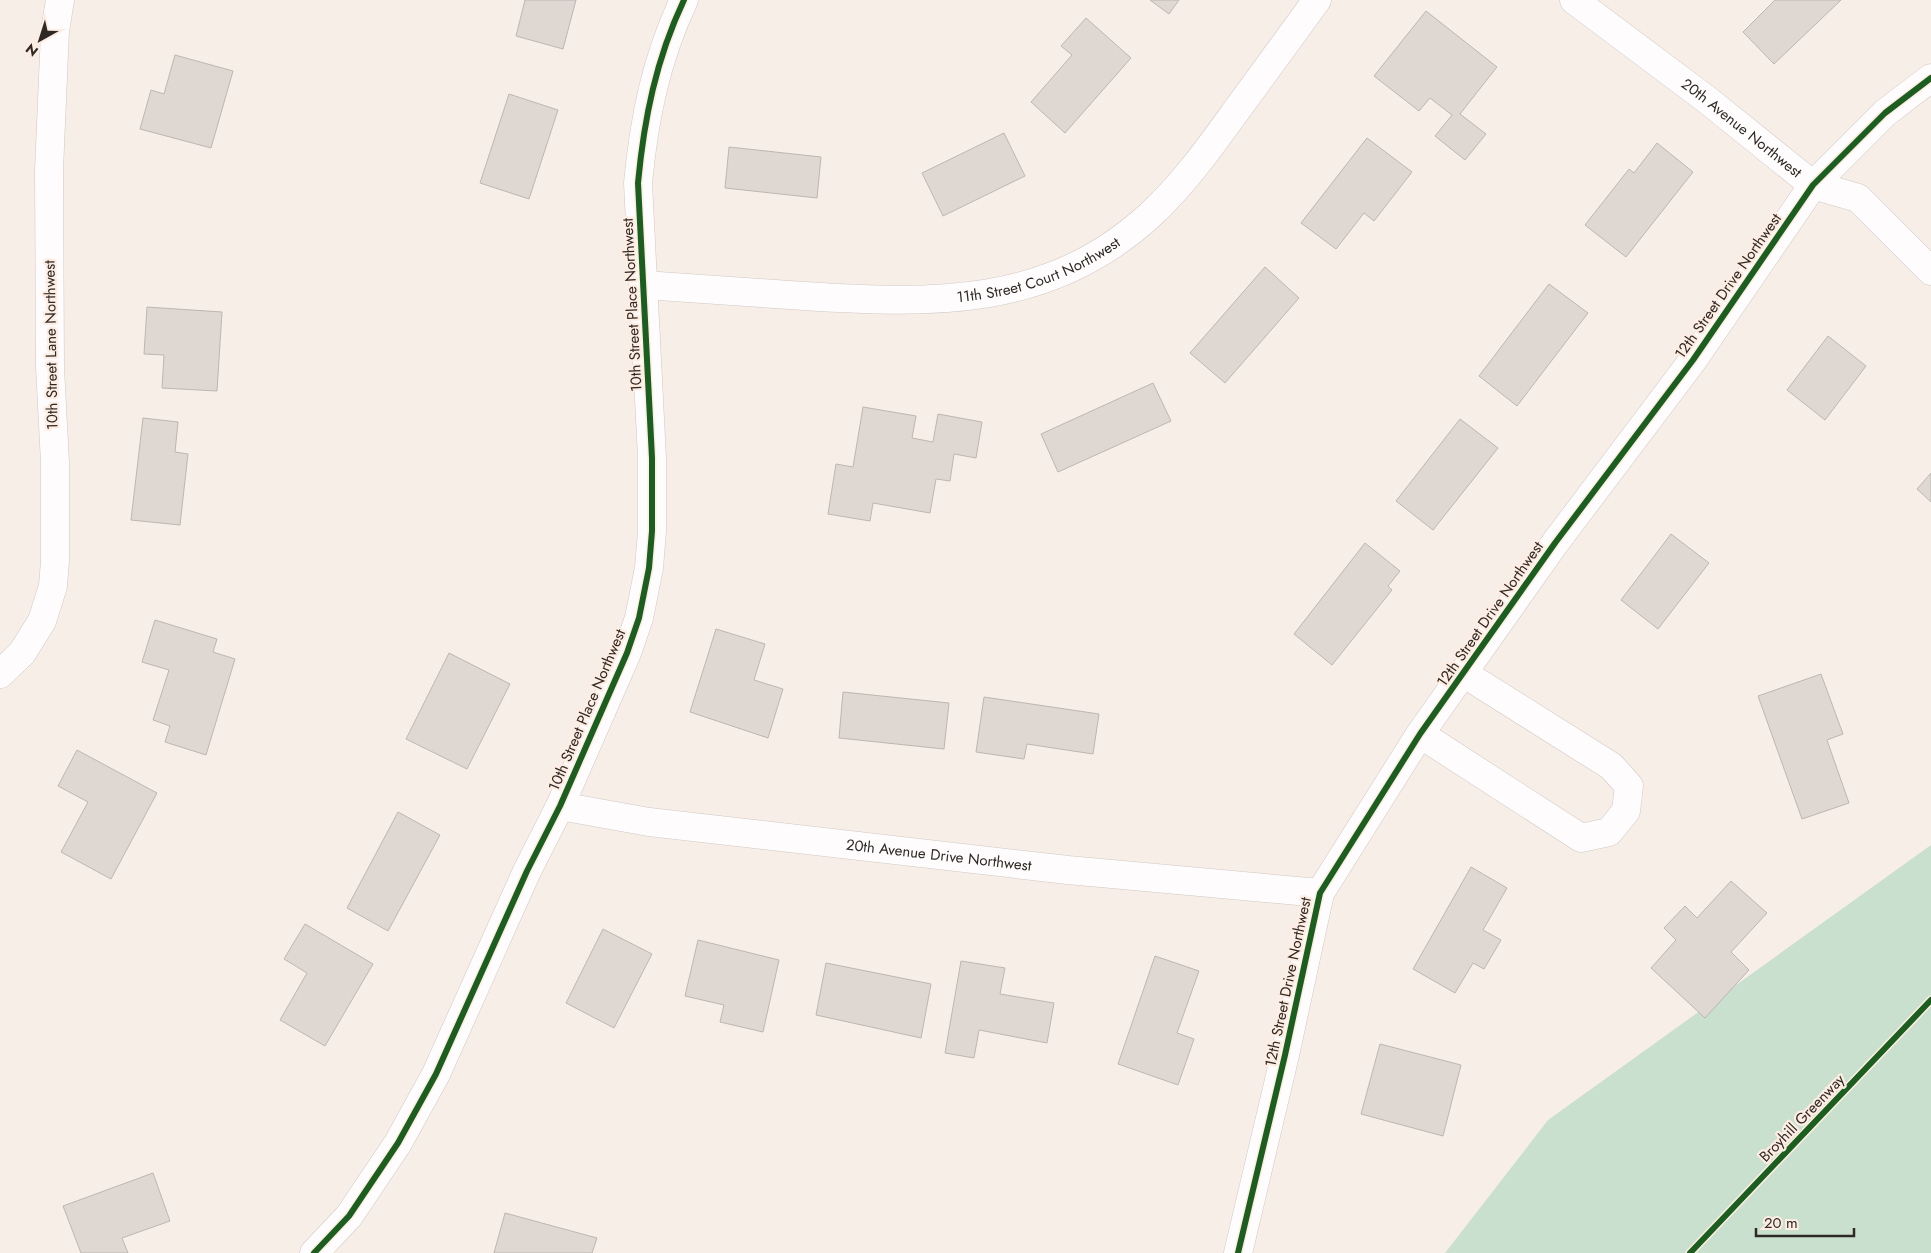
<svg xmlns="http://www.w3.org/2000/svg" width="1931" height="1253" viewBox="0 0 1931 1253" font-family="Jost,sans-serif">
<style>
.green{fill:#cae0cf}
.building{fill:#ded7d2;stroke:#bdb6b1}
.lines{fill:none;stroke-linecap:round;stroke-linejoin:round}
.minor-casing{stroke:#cfc8c3;stroke-width:29}
.minor{stroke:#fefcfc;stroke-width:28}
.cycleway-casing{stroke:#feede2;stroke-width:9}
.cycleway{stroke:#1b5e20;stroke-width:6}
.labels{text-anchor:middle;stroke-width:4.5;stroke-linejoin:round;paint-order:stroke}
.street-label{font-size:15px;fill:#2f2925;stroke:#feede2}
</style>
<rect width="100%" height="100%" fill="#f8eee8"/>
<polygon class="green" points="1931,845 1931,1253 1445,1253 1548,1120"/>
<g class="building">
<polygon points="525,0 576,0 563,49 516,36"/>
<polygon points="1150,0 1179,0 1169,14"/>
<polygon points="1775,0 1841,0 1774,64 1743,32"/>
<polygon points="1426,11 1497,67 1460,114 1486,134 1465,160 1435,136 1452,115 1430,98 1419,111 1374,76"/>
<polygon points="1086,18 1131,58 1065,133 1031,102 1072,55 1061,46"/>
<polygon points="175,55 233,71 211,148 140,129 151,90 164,94"/>
<polygon points="509,94 558,110 529,199 480,183"/>
<polygon points="1004,133 1025,176 943,216 922,173"/>
<polygon points="1367,138 1412,172 1374,221 1364,213 1336,249 1301,223"/>
<polygon points="1657,143 1693,172 1626,257 1585,225 1629,169 1634,173"/>
<polygon points="729,147 821,157 817,198 725,188"/>
<polygon points="1265,267 1299,298 1225,383 1190,353"/>
<polygon points="1549,284 1588,313 1517,406 1479,376"/>
<polygon points="147,307 222,312 217,391 162,388 164,355 144,354"/>
<polygon points="1828,336 1866,366 1825,420 1787,390"/>
<polygon points="1153,383 1171,421 1058,472 1041,434"/>
<polygon points="863,407 916,416 912,438 933,442 938,414 982,422 976,458 954,454 950,481 936,479 930,513 873,503 870,521 828,514 836,464 853,467"/>
<polygon points="143,418 178,422 175,452 188,454 180,525 131,520"/>
<polygon points="1460,419 1498,448 1433,530 1396,501"/>
<polygon points="1931,473 1931,502 1917,489"/>
<polygon points="1671,534 1709,563 1658,629 1621,600"/>
<polygon points="1365,543 1400,571 1388,586 1392,590 1332,665 1294,634"/>
<polygon points="155,620 217,639 213,652 235,659 206,755 165,742 170,726 153,720 169,670 142,662"/>
<polygon points="716,629 765,644 754,680 783,689 768,738 690,712"/>
<polygon points="449,653 510,684 467,769 406,739"/>
<polygon points="1821,674 1843,734 1827,740 1849,803 1802,819 1758,696"/>
<polygon points="843,692 949,703 944,749 839,738"/>
<polygon points="984,697 1099,714 1093,754 1027,744 1024,759 976,752"/>
<polygon points="77,750 157,793 111,879 61,852 88,802 58,786"/>
<polygon points="398,812 440,835 388,931 347,908"/>
<polygon points="1471,867 1507,888 1483,930 1501,940 1484,969 1473,963 1455,993 1413,969"/>
<polygon points="1731,881 1767,913 1731,952 1749,970 1705,1018 1651,968 1676,940 1664,928 1685,906 1697,918"/>
<polygon points="305,924 373,964 325,1046 280,1020 307,973 284,959"/>
<polygon points="603,929 652,954 614,1028 566,1003"/>
<polygon points="698,940 779,960 763,1032 720,1022 724,1005 685,996"/>
<polygon points="1155,956 1199,971 1177,1033 1194,1039 1178,1085 1118,1064"/>
<polygon points="961,961 1005,968 1000,994 1054,1003 1047,1043 979,1030 974,1058 945,1053"/>
<polygon points="826,963 931,984 921,1038 816,1015"/>
<polygon points="1380,1044 1461,1065 1443,1136 1361,1114"/>
<polygon points="153,1173 170,1221 122,1238 128,1253 81,1253 63,1206"/>
<polygon points="505,1213 597,1238 592,1253 494,1253"/>
</g>
<g class="lines">
<g class="minor-casing">
<g id="minor">
<path id="s1" d="M 1574,0 L 1706,99 L 1813,185 L 1858,198 L 1931,271"/>
<path id="s2" d="M 644,285 C 697,289 751,292 804,296 C 932,304 1048,308 1149,216 C 1183,185 1210,147 1236,111 C 1263,74 1290,37 1317,0"/>
<polyline points="0,674 22,653 42,621 53,586 55,561 55,463 50,367 49,170 55,31 60,0"/>
<polyline points="1420,734 1581,838 1609,832 1626,811 1629,786 1611,766 1463,673"/>
<path id="s3" d="M 560,806 L 649,822 L 1068,870 L 1320,893"/>
<path d="M 314,1253 L 349,1216 L 398,1143 L 436,1074 L 527,871 L 560,806 L 627,653 L 639,618 L 649,568 L 652,531 L 652,458 L 638,183 C 644,119 656,59 684,0"/>
<polyline points="1238,1253 1285,1055 1320,893 1420,734 1555,543 1693,360 1813,185 1885,113 1931,78"/>
</g>
</g>
<use href="#minor" class="minor"/>
<g class="cycleway-casing">
<g id="cycleway">
<path d="M 314,1253 L 349,1216 L 398,1143 L 436,1074 L 527,871 L 560,806 L 627,653 L 639,618 L 649,568 L 652,531 L 652,458 L 638,183 C 644,119 656,59 684,0"/>
<polyline points="1238,1253 1285,1055 1320,893 1420,734 1555,543 1693,360 1813,185 1885,113 1931,78"/>
<polyline points="1690,1253 1931,1000"/>
</g>
</g>
<use href="#cycleway" class="cycleway"/>
</g>
<g class="labels">
<g class="street-label">
<text dy="5" stroke="none"><textPath href="#s1" startOffset="211">20th Avenue Northwest</textPath></text>
<text dy="5" stroke="none"><textPath href="#s2" startOffset="400">11th Street Court Northwest</textPath></text>
<text transform="translate(1728 286) rotate(-55)" y="5">12th Street Drive Northwest</text>
<text transform="translate(632 305) rotate(-93)" y="5">10th Street Place Northwest</text>
<text transform="translate(51 345) rotate(-91)" y="5">10th Street Lane Northwest</text>
<text transform="translate(1490 614) rotate(-55)" y="5">12th Street Drive Northwest</text>
<text transform="translate(587 710) rotate(-67)" y="5">10th Street Place Northwest</text>
<text dy="5" stroke="none"><textPath href="#s3" startOffset="382">20th Avenue Drive Northwest</textPath></text>
<text transform="translate(1288 982) rotate(-78)" y="5">12th Street Drive Northwest</text>
<text transform="translate(1802 1118) rotate(-46)" y="5">Broyhill Greenway</text>
</g>
</g>
<g transform="translate(40 40) rotate(219)" stroke="#feede2" stroke-width="4" paint-order="stroke">
<path d="M0-4L9 19L0 12L-9 19Z" fill="#2f2925"/>
<text y="-8" font-size="14" font-weight="bold" text-anchor="middle" fill="#2f2925">N</text>
</g>
<path d="M1756 1228v8h98v-8" fill="none" stroke="#2f2925" stroke-width="2.5"/>
<text x="1764" y="1228" font-size="15" fill="#2f2925" stroke="#feede2" stroke-width="4" paint-order="stroke">20 m</text>
</svg>
